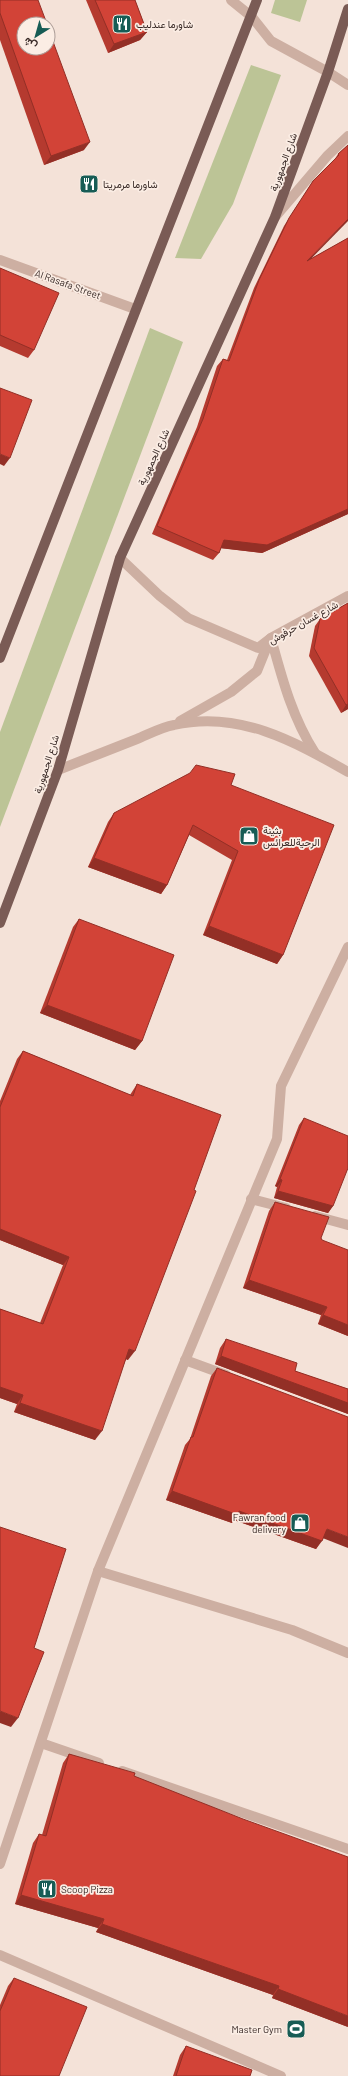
<svg xmlns="http://www.w3.org/2000/svg" width="348" height="2076" viewBox="0 0 348 2076" font-family="Barlow,Vazirmatn,sans-serif">
<style>
.green{fill:#bcc496}
.lines{fill:none;stroke-linecap:round;stroke-linejoin:round}
.service{stroke:#cdafa2;stroke-width:10}
.minor{stroke:#cdafa2;stroke-width:10}
.tertiary{stroke:#cdafa2;stroke-width:10}
.primary{stroke:#7a5b55;stroke-width:10}
.wall{fill:#b53a2f}
.shaded-wall{fill:#932f26}
.building{fill:#d24337;stroke:#932f26}
.labels{text-anchor:middle;stroke-width:3.5;stroke-linejoin:round;paint-order:stroke}
.poi-label{font-size:10px;fill:#372825;stroke:#fbede4;text-anchor:start}
.street-label{font-size:10px;fill:#372825;stroke:#fbede4}
</style>
<rect width="100%" height="100%" fill="#f4e2d8"/>
<g class="green">
<polygon points="275,0 307,0 300,22 271,13"/>
<polygon points="251,65 281,75 233,204 201,259 175,258"/>
<polygon points="150,328 183,342 0,827 0,732"/>
</g>
<g class="lines">
<polyline class="service" points="231,0 252,17"/>
<g class="minor">
<polyline points="0,260 135,309"/>
<polyline points="251,1199 286,1208"/>
<polyline points="315,1216 348,1225"/>
<polyline points="185,1360 226,1375"/>
<polyline points="98,1571 292,1630 348,1653"/>
<polyline points="41,1743 99,1763"/>
<polyline points="122,1771 348,1849"/>
<polyline points="0,1864 98,1571 277,1139 281,1086 348,947"/>
<polyline points="0,1955 281,2076"/>
</g>
<g class="tertiary">
<polyline points="252,17 271,41 328,72 348,85"/>
<polyline points="275,217 328,155 348,136"/>
<polyline points="120,558 160,596 188,618 258,648 271,638 348,596"/>
<path d="M 271,638 C 282,678 292,717 315,753"/>
<polyline points="180,721 231,692 257,671 270,639"/>
<path d="M 58,770 C 84,760 111,749 137,739 C 149,734 162,727 174,725 C 238,710 294,741 348,772"/>
</g>
<g class="primary">
<polyline points="0,658 257,0"/>
<polyline points="0,923 58,770 120,558 275,217 328,72 348,9"/>
</g>
</g>
<g class="wall">
<polygon points="0,0 84,150 44,165 0,40"/>
<polygon points="86,0 135,0 147,32 140,40 108,53"/>
<polygon points="348,145 311,259 348,238 348,514 262,553 221,548 219,553 213,560 152,534 197,427 217,366 223,359 227,360 254,288 284,226 313,181 333,162 338,154"/>
<polygon points="0,268 34,350 28,358 0,346"/>
<polygon points="348,603 348,709 341,713 309,656 315,626 320,619"/>
<polygon points="231,785 283,955 277,964 203,935 232,860 189,835 167,885 161,894 88,867 108,822 114,813"/>
<polygon points="79,919 142,1041 135,1050 40,1013 73,927"/>
<polygon points="23,1051 130,1095 137,1084 128,1360 126,1359 95,1440 14,1412 17,1404 0,1398 0,1309 40,1323 63,1265 0,1240 0,1101 17,1059"/>
<polygon points="304,1118 333,1206 328,1213 274,1198 277,1187 275,1186 299,1125"/>
<polygon points="275,1202 321,1238 348,1336 318,1324 321,1315 243,1288 269,1211"/>
<polygon points="226,1339 295,1371 348,1389 348,1414 215,1364 220,1348"/>
<polygon points="217,1368 323,1538 316,1549 234,1520 232,1523 166,1500 185,1445 190,1439 211,1376"/>
<polygon points="69,1754 134,1776 348,2027 272,1998 273,1995 96,1932 98,1928 15,1904 33,1843 39,1834 42,1835 63,1763"/>
<polygon points="14,1978 0,2076 0,2005 8,1986"/>
<polygon points="186,2046 250,2076 173,2076 180,2055"/>
</g>
<g class="shaded-wall">
<polygon points="147,32 140,40 108,53 114,44"/>
<polygon points="90,142 84,150 44,165 51,156"/>
<polygon points="348,219 348,221 301,269 307,261"/>
<polygon points="0,454 10,458 4,466 0,464"/>
<polygon points="348,509 348,514 262,553 219,548 224,540"/>
<polygon points="348,704 348,709 341,713 346,705"/>
<polygon points="94,858 167,885 161,894 88,867"/>
<polygon points="209,926 283,955 277,964 203,935"/>
<polygon points="47,1005 142,1041 135,1050 40,1013"/>
<polygon points="280,1179 282,1180 277,1187 275,1186"/>
<polygon points="278,1191 333,1206 328,1213 274,1198"/>
<polygon points="0,1229 69,1257 63,1265 0,1240"/>
<polygon points="249,1280 327,1307 321,1315 243,1288"/>
<polygon points="323,1315 348,1325 348,1336 318,1324"/>
<polygon points="129,1349 135,1351 128,1360 123,1358"/>
<polygon points="221,1356 348,1403 348,1414 215,1364"/>
<polygon points="0,1387 23,1395 17,1404 0,1398"/>
<polygon points="20,1403 102,1431 95,1440 14,1412"/>
<polygon points="172,1491 239,1511 322,1541 316,1549 234,1520 232,1523 166,1500"/>
<polygon points="327,1529 348,1537 348,1548 320,1537"/>
<polygon points="0,1711 18,1718 11,1727 0,1723"/>
<polygon points="21,1895 104,1919 98,1928 15,1904"/>
<polygon points="102,1924 279,1986 273,1995 96,1932"/>
<polygon points="278,1989 348,2016 348,2027 272,1998"/>
</g>
<g class="building">
<polygon points="0,0 38,0 47,24 24,24 24,48 48,48 48,28 90,142 51,156 0,13"/>
<polygon points="95,0 135,0 147,32 114,44"/>
<polygon points="348,145 348,219 307,261 348,238 348,509 267,545 224,540 219,553 157,526 203,419 223,359 229,361 259,280 289,218 313,181 339,155 338,154"/>
<polygon points="0,268 59,293 34,350 0,335"/>
<polygon points="0,388 32,400 10,458 0,454"/>
<polygon points="348,603 348,704 346,705 314,648 320,619"/>
<polygon points="196,765 235,774 231,785 334,825 283,955 209,926 238,851 193,825 167,885 94,858 114,813 190,773"/>
<polygon points="79,919 174,955 142,1041 47,1005"/>
<polygon points="23,1051 133,1096 137,1084 221,1115 194,1190 196,1191 135,1351 129,1349 102,1431 20,1403 23,1395 0,1387 0,1309 43,1324 69,1257 0,1229 0,1107"/>
<polygon points="304,1118 348,1136 348,1168 333,1206 278,1191 282,1180 280,1179"/>
<polygon points="275,1202 329,1217 321,1238 322,1240 348,1250 348,1325 323,1315 327,1307 249,1280"/>
<polygon points="226,1339 297,1363 295,1371 348,1389 348,1403 221,1356"/>
<polygon points="217,1368 348,1417 348,1537 327,1529 322,1541 239,1511 238,1515 172,1491 191,1437 193,1437"/>
<polygon points="0,1527 66,1549 34,1648 44,1652 18,1718 0,1711"/>
<polygon points="69,1754 135,1773 134,1776 243,1819 348,1857 348,2016 278,1989 279,1986 102,1924 104,1919 21,1895 39,1834 46,1836"/>
<polygon points="14,1978 87,2007 59,2076 0,2076 0,2011"/>
<polygon points="186,2046 252,2070 250,2076 176,2076"/>
</g>
<defs>
<g id="restaurant-square" transform="scale(1)"><rect x="-9" y="-9" width="18" height="18" rx="4" fill="#175c55" stroke="#fbede4"/><path d="M-5-6h1v4h1v-4h1v4h1v-4h1v5L-1.5 .5V6h-2V.5L-5-1ZM5-6V6H3V1.5H1.5Q1.5-4 5-6Z" fill="#fff"/></g>
<g id="shop-square" transform="scale(1)"><rect x="-9" y="-9" width="18" height="18" rx="4" fill="#175c55" stroke="#fbede4"/><path d="M-5-2.5h2.3a2.7 3.5 0 0 1 5.4 0H5L5.5 6h-11ZM-1.5-2.5h3a1.5 2.3 0 0 0-3 0Z" fill="#fff"/></g>
<g id="stadium-square" transform="scale(1)"><rect x="-9" y="-9" width="18" height="18" rx="4" fill="#175c55" stroke="#fbede4"/><path d="M0-5a6.5 5 0 1 0 0 10a6.5 5 0 1 0 0-10ZM-3.5-1.8h7v3.6h-7Z" fill="#fff"/></g>
</defs>
<g fill-rule="evenodd">
<use href="#restaurant-square" x="122" y="24"/>
<use href="#restaurant-square" x="89" y="184"/>
<use href="#shop-square" x="249" y="836"/>
<use href="#shop-square" x="300" y="1523"/>
<use href="#restaurant-square" x="47" y="1889"/>
<use href="#stadium-square" x="296" y="2029"/>
</g>
<g class="labels">
<g class="poi-label">
<text x="136" y="28">شاورما عندليب</text>
<text x="103" y="188">شاورما مرمريتا</text>
<text x="263" y="834">بثينة<tspan x="263" dy="12">الرحيةللعرائس</tspan></text>
<text x="286" y="1521" text-anchor="end">Fawran food<tspan x="286" dy="12">delivery</tspan></text>
<text x="61" y="1893">Scoop Pizza</text>
<text x="282" y="2033" text-anchor="end">Master Gym</text>
</g>
<g class="street-label">
<text transform="translate(283 162) rotate(-70)" y="4">شارع الجمهورية</text>
<text transform="translate(68 284) rotate(20)" y="4">Al Rasafa Street</text>
<text transform="translate(153 457) rotate(-65)" y="4">شارع الجمهورية</text>
<text transform="translate(303 622) rotate(-29)" y="4">شارع غسان حرفوش</text>
<text transform="translate(46 764) rotate(-72)" y="4">شارع الجمهورية</text>
</g>
</g>
<g transform="translate(36 36) rotate(217)"><circle r="19" fill="#fbede4" stroke="#ad9e98"/>
<path d="M0-3L7 15L0 10L-7 15Z" fill="#175c55"/>
<text y="-6" font-size="11" font-weight="bold" text-anchor="middle" fill="#372825">ش</text>
</g>
</svg>
